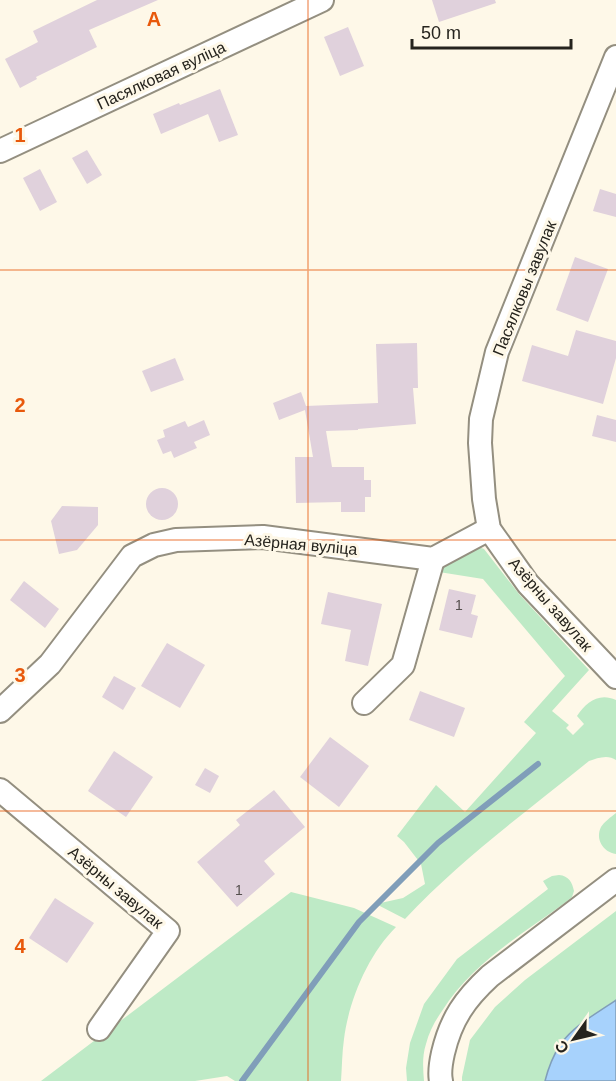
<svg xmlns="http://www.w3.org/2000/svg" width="616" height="1081" viewBox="0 0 616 1081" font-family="Arial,sans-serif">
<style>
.green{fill:#beeac6}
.water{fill:#a7d2fc;stroke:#809eb9;stroke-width:1.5}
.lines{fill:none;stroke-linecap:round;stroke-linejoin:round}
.stream{stroke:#809eb9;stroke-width:6}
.building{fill:#e0d1dc}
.minor-casing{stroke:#948f80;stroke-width:26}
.minor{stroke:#fff;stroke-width:22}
.grid{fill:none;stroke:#e8590c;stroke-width:1.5;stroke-opacity:0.55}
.labels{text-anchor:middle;stroke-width:6;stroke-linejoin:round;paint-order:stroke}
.number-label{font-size:14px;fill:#544e4d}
.street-label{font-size:16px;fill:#25231d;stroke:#fef8e8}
.grid-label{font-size:20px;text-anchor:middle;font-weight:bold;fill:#e8590c;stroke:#fef8e8;stroke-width:6;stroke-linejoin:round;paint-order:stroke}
</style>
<rect width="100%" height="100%" fill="#fef8e8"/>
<g class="green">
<path d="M 474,545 L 484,549 L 519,594 L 589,670 L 552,711 L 569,725 L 566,728 L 573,735 L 584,724 L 577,716 C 586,702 599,692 616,700 L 616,760 C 608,754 597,758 589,761 C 526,812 460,860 405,919 L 376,904 L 403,898 L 425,884 L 421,864 L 404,842 L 397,836 L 436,785 L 465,812 L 536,733 L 524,722 L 565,676 L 483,579 L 439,572 L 464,547 Z"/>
<path d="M 616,813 L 616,854 C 603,852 595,839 601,827 C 604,822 611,817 616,813 Z"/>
<path d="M 559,875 C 569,876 572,882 574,891 L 572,897 L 566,902 C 521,935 472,963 442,1011 C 435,1021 429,1032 426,1044 C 422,1056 423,1069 424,1081 L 407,1081 L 406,1068 L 410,1043 L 424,1004 L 457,959 L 548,889 L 543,881 L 552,876 Z"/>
<path d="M 291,892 L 354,908 L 396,927 C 368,955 349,1000 344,1039 C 342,1053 342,1067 341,1081 L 235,1081 L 227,1076 L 195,1081 L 41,1081 Z"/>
<path d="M 616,911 L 616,1000 C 597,1013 573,1026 560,1045 C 552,1056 549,1069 545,1081 L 462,1081 L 462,1077 L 470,1040 L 495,1007 L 525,980 Z"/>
</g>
<path class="water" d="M 616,1000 L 616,1081 L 545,1081 C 548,1069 553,1056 560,1045 C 573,1026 597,1013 616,1000 Z"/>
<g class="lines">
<polyline class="stream" points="242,1081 359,922 438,843 538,764"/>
</g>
<g class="building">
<polygon points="97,0 158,0 89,30 97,47 36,77 37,79 20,88 5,59 38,42 33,31"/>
<polygon points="432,0 495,0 496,3 439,22"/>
<polygon points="348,27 364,66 340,76 324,37"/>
<polygon points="220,89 238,135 219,142 208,114 161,134 153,114 179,103 180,105"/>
<polygon points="87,150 102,175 87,184 72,158"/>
<polygon points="40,169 57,202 40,211 23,178"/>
<polygon points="600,189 616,194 616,217 593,211"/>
<polygon points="575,257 608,269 588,322 556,310"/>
<polygon points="576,330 616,341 616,358 603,404 522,381 532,345 568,356"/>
<polygon points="417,343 418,388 413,388 416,424 358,429 358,430 326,431 332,467 364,467 364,480 371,480 371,497 365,497 365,512 341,512 341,502 296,503 295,457 313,457 305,410 279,420 273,403 301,392 306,406 378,403 376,344"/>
<polygon points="175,358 184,380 151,392 142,371"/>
<polygon points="597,415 616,420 616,442 592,436"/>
<polygon points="204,420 210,435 194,442 197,448 174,458 171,451 163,454 157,440 165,437 163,430 185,421 188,427"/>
<circle cx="162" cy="504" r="16"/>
<polygon points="62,506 98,507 98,525 77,550 59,554 51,521"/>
<polygon points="24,581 59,609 45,628 10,600"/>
<polygon points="449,589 476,595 471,614 478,616 472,638 439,630"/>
<polygon points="328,592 382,604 368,666 345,661 351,630 321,624"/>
<polygon points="167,643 205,665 180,708 141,686"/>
<polygon points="114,676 136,688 123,710 102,697"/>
<polygon points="420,691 465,708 454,737 409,720"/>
<polygon points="330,737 369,766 339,807 300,777"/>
<polygon points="114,751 153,777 126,817 88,791"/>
<polygon points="205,768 219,776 210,793 195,785"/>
<polygon points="274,790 305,827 264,861 275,874 237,907 197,862 240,825 236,820"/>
<polygon points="55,898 94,923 67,963 29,938"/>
</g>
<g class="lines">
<g class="minor-casing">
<g id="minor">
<polyline points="616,57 497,352 481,419 480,443 484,499 489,529 528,584 616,677"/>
<polyline points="0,151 322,0"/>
<polyline points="364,703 403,665 433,559"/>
<polyline points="0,711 50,664 132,556 154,545 176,540 263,537 433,559 489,529"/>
<polyline points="0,790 168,931 99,1029"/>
<path d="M 441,1081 C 439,1072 441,1062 443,1053 C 451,1019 465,999 490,976 L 616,880"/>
</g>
</g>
<use href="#minor" class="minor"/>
</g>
<path class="grid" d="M 308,0 L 308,1081M 0,270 L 616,270M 0,540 L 616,540M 0,811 L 616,811"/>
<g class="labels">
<g class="number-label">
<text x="459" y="610">1</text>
<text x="239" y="895">1</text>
</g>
<g class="street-label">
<text transform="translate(161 75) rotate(-25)" y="6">Пасялковая вуліца</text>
<text transform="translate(524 288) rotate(-68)" y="6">Пасялковы завулак</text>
<text transform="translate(301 544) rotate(5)" y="6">Азёрная вуліца</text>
<text transform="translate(551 604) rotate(49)" y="6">Азёрны завулак</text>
<text transform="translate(116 887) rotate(40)" y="6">Азёрны завулак</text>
</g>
</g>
<g class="grid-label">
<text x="154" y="26">A</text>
<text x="20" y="142">1</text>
<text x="20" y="412">2</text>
<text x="20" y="682">3</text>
<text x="20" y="953">4</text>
</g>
<g transform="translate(574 1039) rotate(236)" stroke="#fef8e8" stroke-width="4.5" paint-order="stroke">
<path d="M0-4.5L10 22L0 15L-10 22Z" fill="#25231d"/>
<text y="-9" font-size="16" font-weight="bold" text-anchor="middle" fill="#25231d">С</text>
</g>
<path d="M412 39v9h159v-9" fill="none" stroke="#25231d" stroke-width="3"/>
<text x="421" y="39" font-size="18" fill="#25231d" stroke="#fef8e8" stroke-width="4.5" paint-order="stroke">50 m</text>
</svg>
